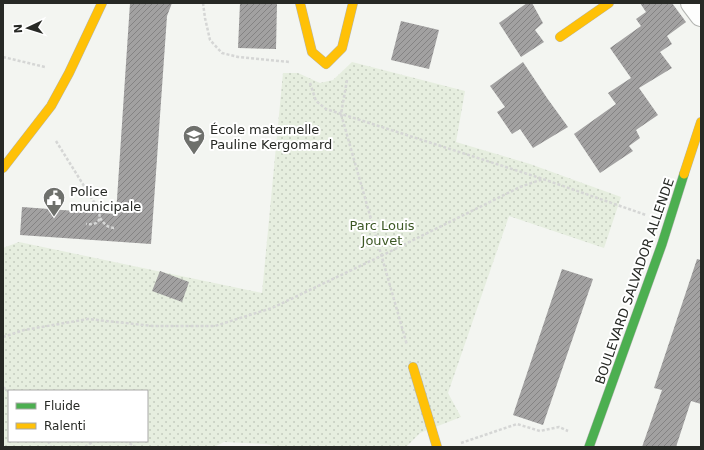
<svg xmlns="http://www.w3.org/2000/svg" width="704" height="450" viewBox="0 0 704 450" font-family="'DejaVu Sans',sans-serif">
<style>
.park{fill:url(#park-dots);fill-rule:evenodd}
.building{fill:url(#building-hatch)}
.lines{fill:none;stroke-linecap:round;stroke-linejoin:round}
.street-casing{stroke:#b3b5b2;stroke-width:24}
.fast-casing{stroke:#b3b5b2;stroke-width:10}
.slow-casing{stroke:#b3b5b2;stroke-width:10}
.path{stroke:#d5d6d5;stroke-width:2.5;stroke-dasharray:3 2;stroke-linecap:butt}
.street{stroke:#fdfefd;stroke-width:22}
.fast{stroke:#4caf50;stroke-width:9}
.slow{stroke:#ffc107;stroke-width:9}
.labels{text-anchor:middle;stroke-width:4;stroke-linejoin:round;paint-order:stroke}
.poi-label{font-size:13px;fill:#272925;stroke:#fff;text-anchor:start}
.park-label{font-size:13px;fill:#3d5825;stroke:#fff}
.street-label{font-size:13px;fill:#272925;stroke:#fff}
</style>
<defs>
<pattern id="park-dots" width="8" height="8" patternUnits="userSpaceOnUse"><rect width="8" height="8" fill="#e6eedf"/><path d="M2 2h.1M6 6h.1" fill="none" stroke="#c5ccbf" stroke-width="1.8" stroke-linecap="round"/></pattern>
<pattern id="building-hatch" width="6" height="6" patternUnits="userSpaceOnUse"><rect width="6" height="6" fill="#a2a1a1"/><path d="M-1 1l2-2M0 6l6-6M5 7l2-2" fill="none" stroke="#848383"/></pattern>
</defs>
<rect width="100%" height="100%" fill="#f3f5f1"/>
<path class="park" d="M 352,62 L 465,91 L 456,142 L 530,164 L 621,197 L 604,248 L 509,216 L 448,393 L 461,417 L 420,433 L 406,447 L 278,447 L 266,444 L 224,442 L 214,447 L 3,447 L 3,248 L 19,242 L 262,293 L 283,73 L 298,73 L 320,83 L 333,80 ZM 9,391 L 147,391 L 147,441 L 9,441 Z"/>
<g class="building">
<polygon points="130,3 172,3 167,16 151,244 20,235 22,207 116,214"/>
<polygon points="240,3 277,3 276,49 238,48"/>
<polygon points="527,3 532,3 543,23 535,30 544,42 521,57 499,23"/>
<polygon points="640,3 672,3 686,22 667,36 672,44 660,52 672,68 639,88 658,115 636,130 640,138 629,146 633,151 600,173 574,134 616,104 608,93 631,78 610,48 641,26 636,19 646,12"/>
<polygon points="401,21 439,30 429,69 391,60"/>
<polygon points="523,62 547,98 568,127 533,148 520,129 512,134 497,112 505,107 490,86"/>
<polygon points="697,259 701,260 701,404 691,401 676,447 642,447 662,390 654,388"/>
<polygon points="562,269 593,279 543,425 513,415"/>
<polygon points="160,271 189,282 182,302 152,291"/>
</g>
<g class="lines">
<g class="street-casing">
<polyline id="street" points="692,3 701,15"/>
</g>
<g class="fast-casing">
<polyline id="fast" points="589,447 662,244 684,174"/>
</g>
<g class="slow-casing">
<g id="slow">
<polyline points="300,3 312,52 326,64 342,48 353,3"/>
<polyline points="560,37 609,3"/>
<polyline points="3,168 51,106 69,73 102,3"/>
<polyline points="684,174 701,122"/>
<polyline points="413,367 437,447"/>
</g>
</g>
<g class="path">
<polyline points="203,3 205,18 210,40 222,53 238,57 290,62"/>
<polyline points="3,57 45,67"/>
<polyline points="347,80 341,114 407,345"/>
<polyline points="310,83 316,101 326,109 543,179 646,215"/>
<path d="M 56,141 L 99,210 C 101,222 98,225 86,224"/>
<path d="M 100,218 C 104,224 108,228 115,228"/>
<polyline points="3,337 24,330 88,319 153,326 215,326 272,308 381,256 520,187 543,179"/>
<polyline points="3,387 9,392"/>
<polyline points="48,441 51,447"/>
<polyline points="125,441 136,447"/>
<polyline points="461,443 517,424 540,431 559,427 568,431"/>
<polyline points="85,447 94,441"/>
</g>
<use href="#street" class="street"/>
<use href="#fast" class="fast"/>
<use href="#slow" class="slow"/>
</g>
<defs>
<g id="school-pin" transform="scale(1.15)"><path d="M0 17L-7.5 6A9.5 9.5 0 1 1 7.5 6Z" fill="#6e706c" stroke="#fff"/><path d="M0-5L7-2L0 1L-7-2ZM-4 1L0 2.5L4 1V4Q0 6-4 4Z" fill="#fff"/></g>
<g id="civic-pin" transform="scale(1.15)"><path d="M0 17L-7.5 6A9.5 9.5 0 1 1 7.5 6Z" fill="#6e706c" stroke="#fff"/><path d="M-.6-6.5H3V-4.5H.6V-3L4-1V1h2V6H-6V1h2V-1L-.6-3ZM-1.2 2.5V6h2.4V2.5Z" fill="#fff"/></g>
</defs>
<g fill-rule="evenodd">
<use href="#school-pin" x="194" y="136"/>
<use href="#civic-pin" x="54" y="198"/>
</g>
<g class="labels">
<g class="poi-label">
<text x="210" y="134">École maternelle<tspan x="210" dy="15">Pauline Kergomard</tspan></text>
<text x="70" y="196">Police<tspan x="70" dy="15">municipale</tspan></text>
</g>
<g class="park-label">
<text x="382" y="230">Parc Louis<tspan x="382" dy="15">Jouvet</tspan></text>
</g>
<g class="street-label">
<text transform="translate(634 281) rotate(-71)" y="5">BOULEVARD SALVADOR ALLENDE</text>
</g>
</g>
<rect width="704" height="450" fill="none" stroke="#272925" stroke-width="8"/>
<rect x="8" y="390" width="140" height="52" fill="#ffffff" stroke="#a9a9a8"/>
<rect x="16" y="403" width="20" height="6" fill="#4caf50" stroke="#a9a9a8"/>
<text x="44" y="410" font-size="12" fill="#272925">Fluide</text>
<rect x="16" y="423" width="20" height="6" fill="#ffc107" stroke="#a9a9a8"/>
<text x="44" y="430" font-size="12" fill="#272925">Ralenti</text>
<g transform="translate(28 28) rotate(266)" stroke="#ffffff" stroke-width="3" paint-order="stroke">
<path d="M0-3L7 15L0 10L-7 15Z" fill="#272925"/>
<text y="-6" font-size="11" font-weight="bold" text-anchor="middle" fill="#272925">N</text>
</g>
</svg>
